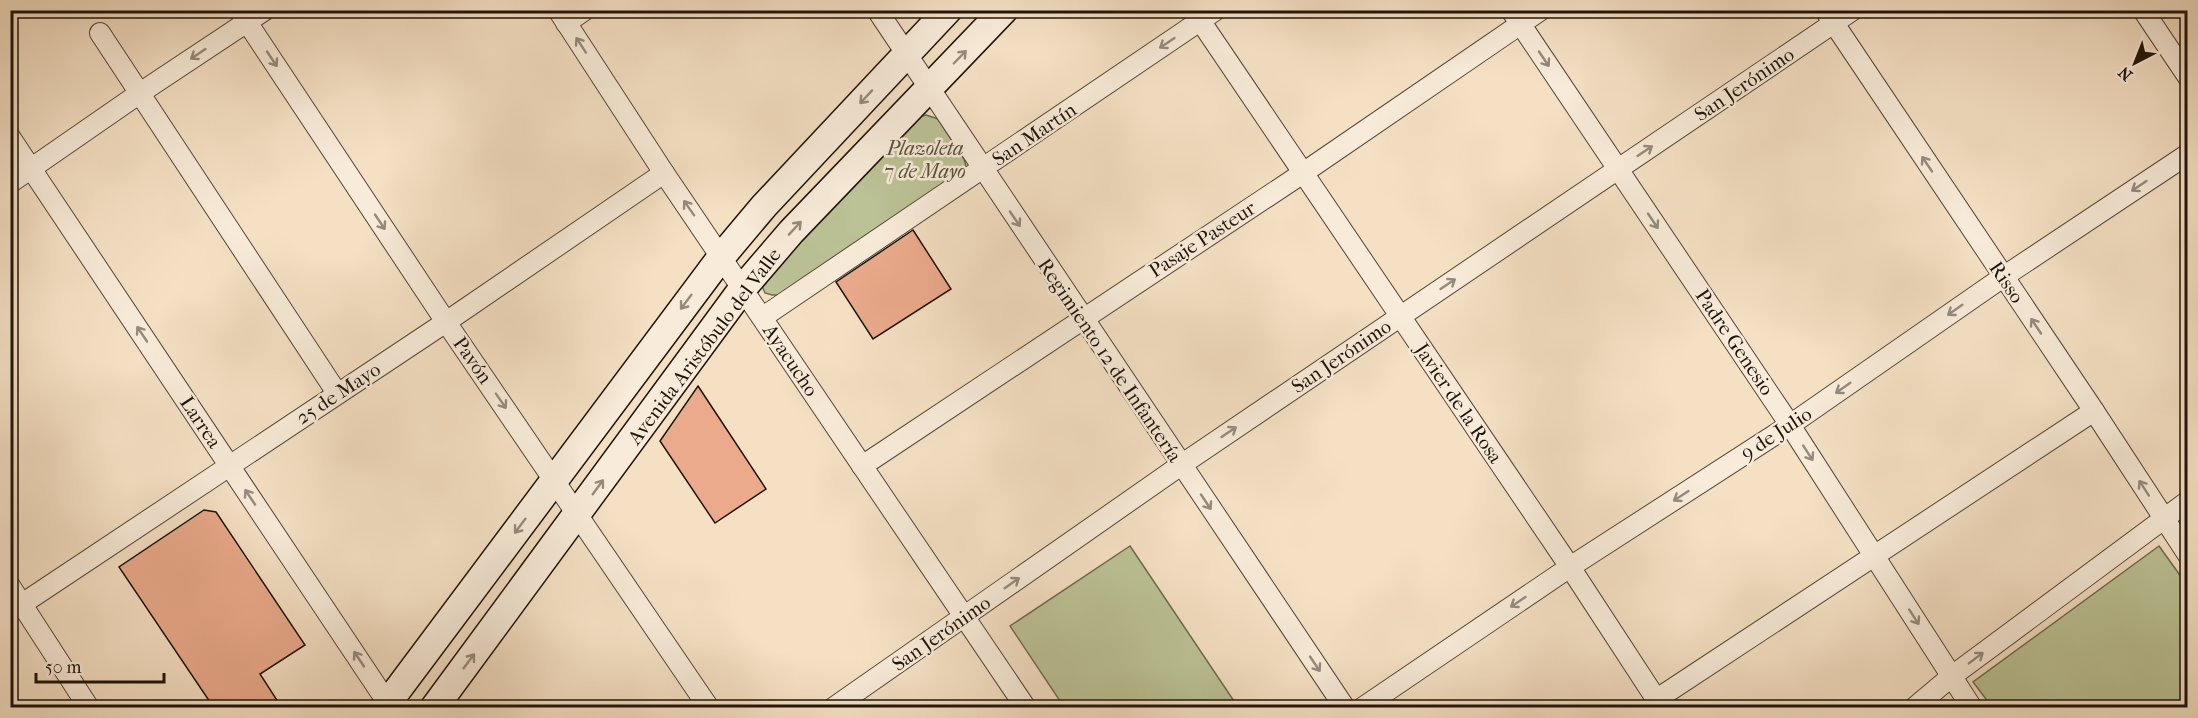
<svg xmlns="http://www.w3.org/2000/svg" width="2198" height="718" viewBox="0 0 2198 718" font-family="'IM FELL French Canon',serif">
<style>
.green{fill:#bbc295;stroke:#6c6b50;stroke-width:1.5}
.building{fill:#eaaa8b;stroke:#1e140b;stroke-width:1.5}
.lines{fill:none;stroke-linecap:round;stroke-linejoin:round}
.minor-casing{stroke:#544739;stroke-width:22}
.secondary-casing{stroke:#1e140b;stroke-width:30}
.minor{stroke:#f8ebd9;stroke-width:20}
.secondary{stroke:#f8ebd9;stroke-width:27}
.oneway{stroke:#968a7c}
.labels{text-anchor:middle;stroke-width:5;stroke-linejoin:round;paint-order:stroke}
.street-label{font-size:20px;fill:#1e140b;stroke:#f8ebd9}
.park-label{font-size:20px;font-style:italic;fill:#55513b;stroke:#f8ebd9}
</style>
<rect width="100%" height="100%" fill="#f5e0c4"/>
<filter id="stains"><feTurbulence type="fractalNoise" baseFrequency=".00333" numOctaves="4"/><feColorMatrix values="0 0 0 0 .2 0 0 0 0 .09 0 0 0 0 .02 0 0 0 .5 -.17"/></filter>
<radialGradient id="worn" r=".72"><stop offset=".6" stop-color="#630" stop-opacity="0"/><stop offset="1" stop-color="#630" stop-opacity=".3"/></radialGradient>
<g class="green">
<polygon points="926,115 938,119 964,159 966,166 962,175 780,295 772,295 765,293 762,286 765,277 919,117"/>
<polygon points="1130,546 1238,707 1064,707 1010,626"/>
<polygon points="2159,546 2187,585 2187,707 1992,707 1973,682"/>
</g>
<g class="building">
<polygon points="913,230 951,289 873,339 836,282"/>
<polygon points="698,386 766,489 715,523 660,441"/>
<polygon points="204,510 216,512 305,645 260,674 282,708 214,708 119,567"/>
</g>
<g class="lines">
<g class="minor-casing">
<g id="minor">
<polyline points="239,10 446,322 709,708"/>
<polyline points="558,10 664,173 1026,708"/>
<polyline points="877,10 1345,708"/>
<polyline points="1193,10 1570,567 1662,708"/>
<polyline points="1511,10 1790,425 1972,708"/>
<polyline points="1825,10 2094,411 2188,555"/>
<polyline points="2143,10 2188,77"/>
<polyline points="566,23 585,10"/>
<polyline points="100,33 337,393"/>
<polyline points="10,137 391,708"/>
<polyline points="10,183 140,93 265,10"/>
<polyline points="763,317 1216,10"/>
<polyline points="862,466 1303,173 1541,10"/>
<polyline points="10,586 89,708"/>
<polyline points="10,612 446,322 664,173"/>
<polyline points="1657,699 2094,411"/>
<polyline points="833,708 1181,465 1853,10"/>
<polyline points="1362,708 1570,567 1790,425 2003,277 2188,154"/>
<polyline points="1914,708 1952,676 2188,501"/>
</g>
</g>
<g class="secondary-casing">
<g id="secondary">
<polyline points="384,708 722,256 764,206 948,10"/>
<polyline points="434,708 743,288 791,232 1004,10"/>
</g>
</g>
<use href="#minor" class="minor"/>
<use href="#secondary" class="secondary"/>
</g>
<defs><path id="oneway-shaft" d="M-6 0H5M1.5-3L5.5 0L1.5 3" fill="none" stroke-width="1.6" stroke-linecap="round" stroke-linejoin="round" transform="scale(1.5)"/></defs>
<g class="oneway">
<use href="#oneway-shaft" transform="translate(1167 43) rotate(146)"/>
<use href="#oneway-shaft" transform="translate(581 45) rotate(-123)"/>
<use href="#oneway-shaft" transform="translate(198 54) rotate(146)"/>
<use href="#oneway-shaft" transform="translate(960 57) rotate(-46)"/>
<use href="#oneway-shaft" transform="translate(272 59) rotate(56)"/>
<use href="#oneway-shaft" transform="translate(1544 59) rotate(56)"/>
<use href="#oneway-shaft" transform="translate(866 97) rotate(133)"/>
<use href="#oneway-shaft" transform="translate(1645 151) rotate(-34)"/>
<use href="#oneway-shaft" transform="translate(1927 164) rotate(-124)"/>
<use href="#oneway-shaft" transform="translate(2139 186) rotate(146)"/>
<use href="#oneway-shaft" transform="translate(689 208) rotate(-125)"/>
<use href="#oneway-shaft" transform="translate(1015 219) rotate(56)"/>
<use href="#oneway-shaft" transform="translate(1653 221) rotate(56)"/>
<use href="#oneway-shaft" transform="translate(380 222) rotate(56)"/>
<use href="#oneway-shaft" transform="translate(795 228) rotate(-47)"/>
<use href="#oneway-shaft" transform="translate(1448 284) rotate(-34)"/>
<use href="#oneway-shaft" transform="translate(686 302) rotate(127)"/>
<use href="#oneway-shaft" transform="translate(1955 310) rotate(145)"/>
<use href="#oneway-shaft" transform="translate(2036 326) rotate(-124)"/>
<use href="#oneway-shaft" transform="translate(142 334) rotate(-124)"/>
<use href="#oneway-shaft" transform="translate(1843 388) rotate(145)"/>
<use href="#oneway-shaft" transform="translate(501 401) rotate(55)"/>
<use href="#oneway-shaft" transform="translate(1229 432) rotate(-34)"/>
<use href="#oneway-shaft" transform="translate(1808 453) rotate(57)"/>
<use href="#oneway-shaft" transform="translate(598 487) rotate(-54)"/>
<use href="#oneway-shaft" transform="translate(2144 488) rotate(-123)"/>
<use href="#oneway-shaft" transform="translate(1681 496) rotate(147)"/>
<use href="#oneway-shaft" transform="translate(250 497) rotate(-124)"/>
<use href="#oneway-shaft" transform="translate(1206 502) rotate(56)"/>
<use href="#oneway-shaft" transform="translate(520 526) rotate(127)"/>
<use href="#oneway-shaft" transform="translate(1012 583) rotate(-35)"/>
<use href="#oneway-shaft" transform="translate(1518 602) rotate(146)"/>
<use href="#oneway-shaft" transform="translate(1914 617) rotate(57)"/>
<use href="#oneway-shaft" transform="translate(1976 658) rotate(-37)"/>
<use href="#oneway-shaft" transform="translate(359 659) rotate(-124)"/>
<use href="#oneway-shaft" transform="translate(469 661) rotate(-53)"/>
<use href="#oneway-shaft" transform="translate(1315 664) rotate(56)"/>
</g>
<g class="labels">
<g class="street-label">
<text transform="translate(1744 84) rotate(-34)" y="7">San Jerónimo</text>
<text transform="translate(1034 134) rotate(-34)" y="7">San Martín</text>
<text transform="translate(1202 239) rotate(-33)" y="7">Pasaje Pasteur</text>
<text transform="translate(2007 282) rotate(56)" y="7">Risso</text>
<text transform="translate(1735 342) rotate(56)" y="7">Padre Genesio</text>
<text transform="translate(704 346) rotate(-53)" y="7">Avenida Aristóbulo del Valle</text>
<text transform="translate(1341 356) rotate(-34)" y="7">San Jerónimo</text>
<text transform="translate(473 360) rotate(55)" y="7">Pavón</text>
<text transform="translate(791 360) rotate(56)" y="7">Ayacucho</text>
<text transform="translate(1110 360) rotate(56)" y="7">Regimiento 12 de Infantería</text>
<text transform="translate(338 393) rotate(-33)" y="7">25 de Mayo</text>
<text transform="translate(1459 403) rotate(56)" y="7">Javier de la Rosa</text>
<text transform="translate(201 422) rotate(56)" y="7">Larrea</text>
<text transform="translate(1776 433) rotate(-33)" y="7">9 de Julio</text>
<text transform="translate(941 633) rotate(-35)" y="7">San Jerónimo</text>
</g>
<g class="park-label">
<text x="925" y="155">Plazoleta<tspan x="925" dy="23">7 de Mayo</tspan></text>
</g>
</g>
<rect width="2198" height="718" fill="none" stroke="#f5e0c4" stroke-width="36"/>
<rect x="12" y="12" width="2174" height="694" fill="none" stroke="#1e140b" stroke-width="3"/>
<rect x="18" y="18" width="2162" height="682" fill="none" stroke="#1e140b" stroke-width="1.5"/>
<g transform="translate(2135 63) rotate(222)" stroke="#f8ebd9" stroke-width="4.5" paint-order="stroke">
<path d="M0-4.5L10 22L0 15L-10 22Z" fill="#1e140b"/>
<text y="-9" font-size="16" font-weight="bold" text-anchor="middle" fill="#1e140b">N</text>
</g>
<path d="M36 673v9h128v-9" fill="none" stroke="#1e140b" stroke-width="3"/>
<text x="45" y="673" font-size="18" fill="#1e140b" stroke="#f8ebd9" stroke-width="4.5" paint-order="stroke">50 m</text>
<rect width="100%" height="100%" filter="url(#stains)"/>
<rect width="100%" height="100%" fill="url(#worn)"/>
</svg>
